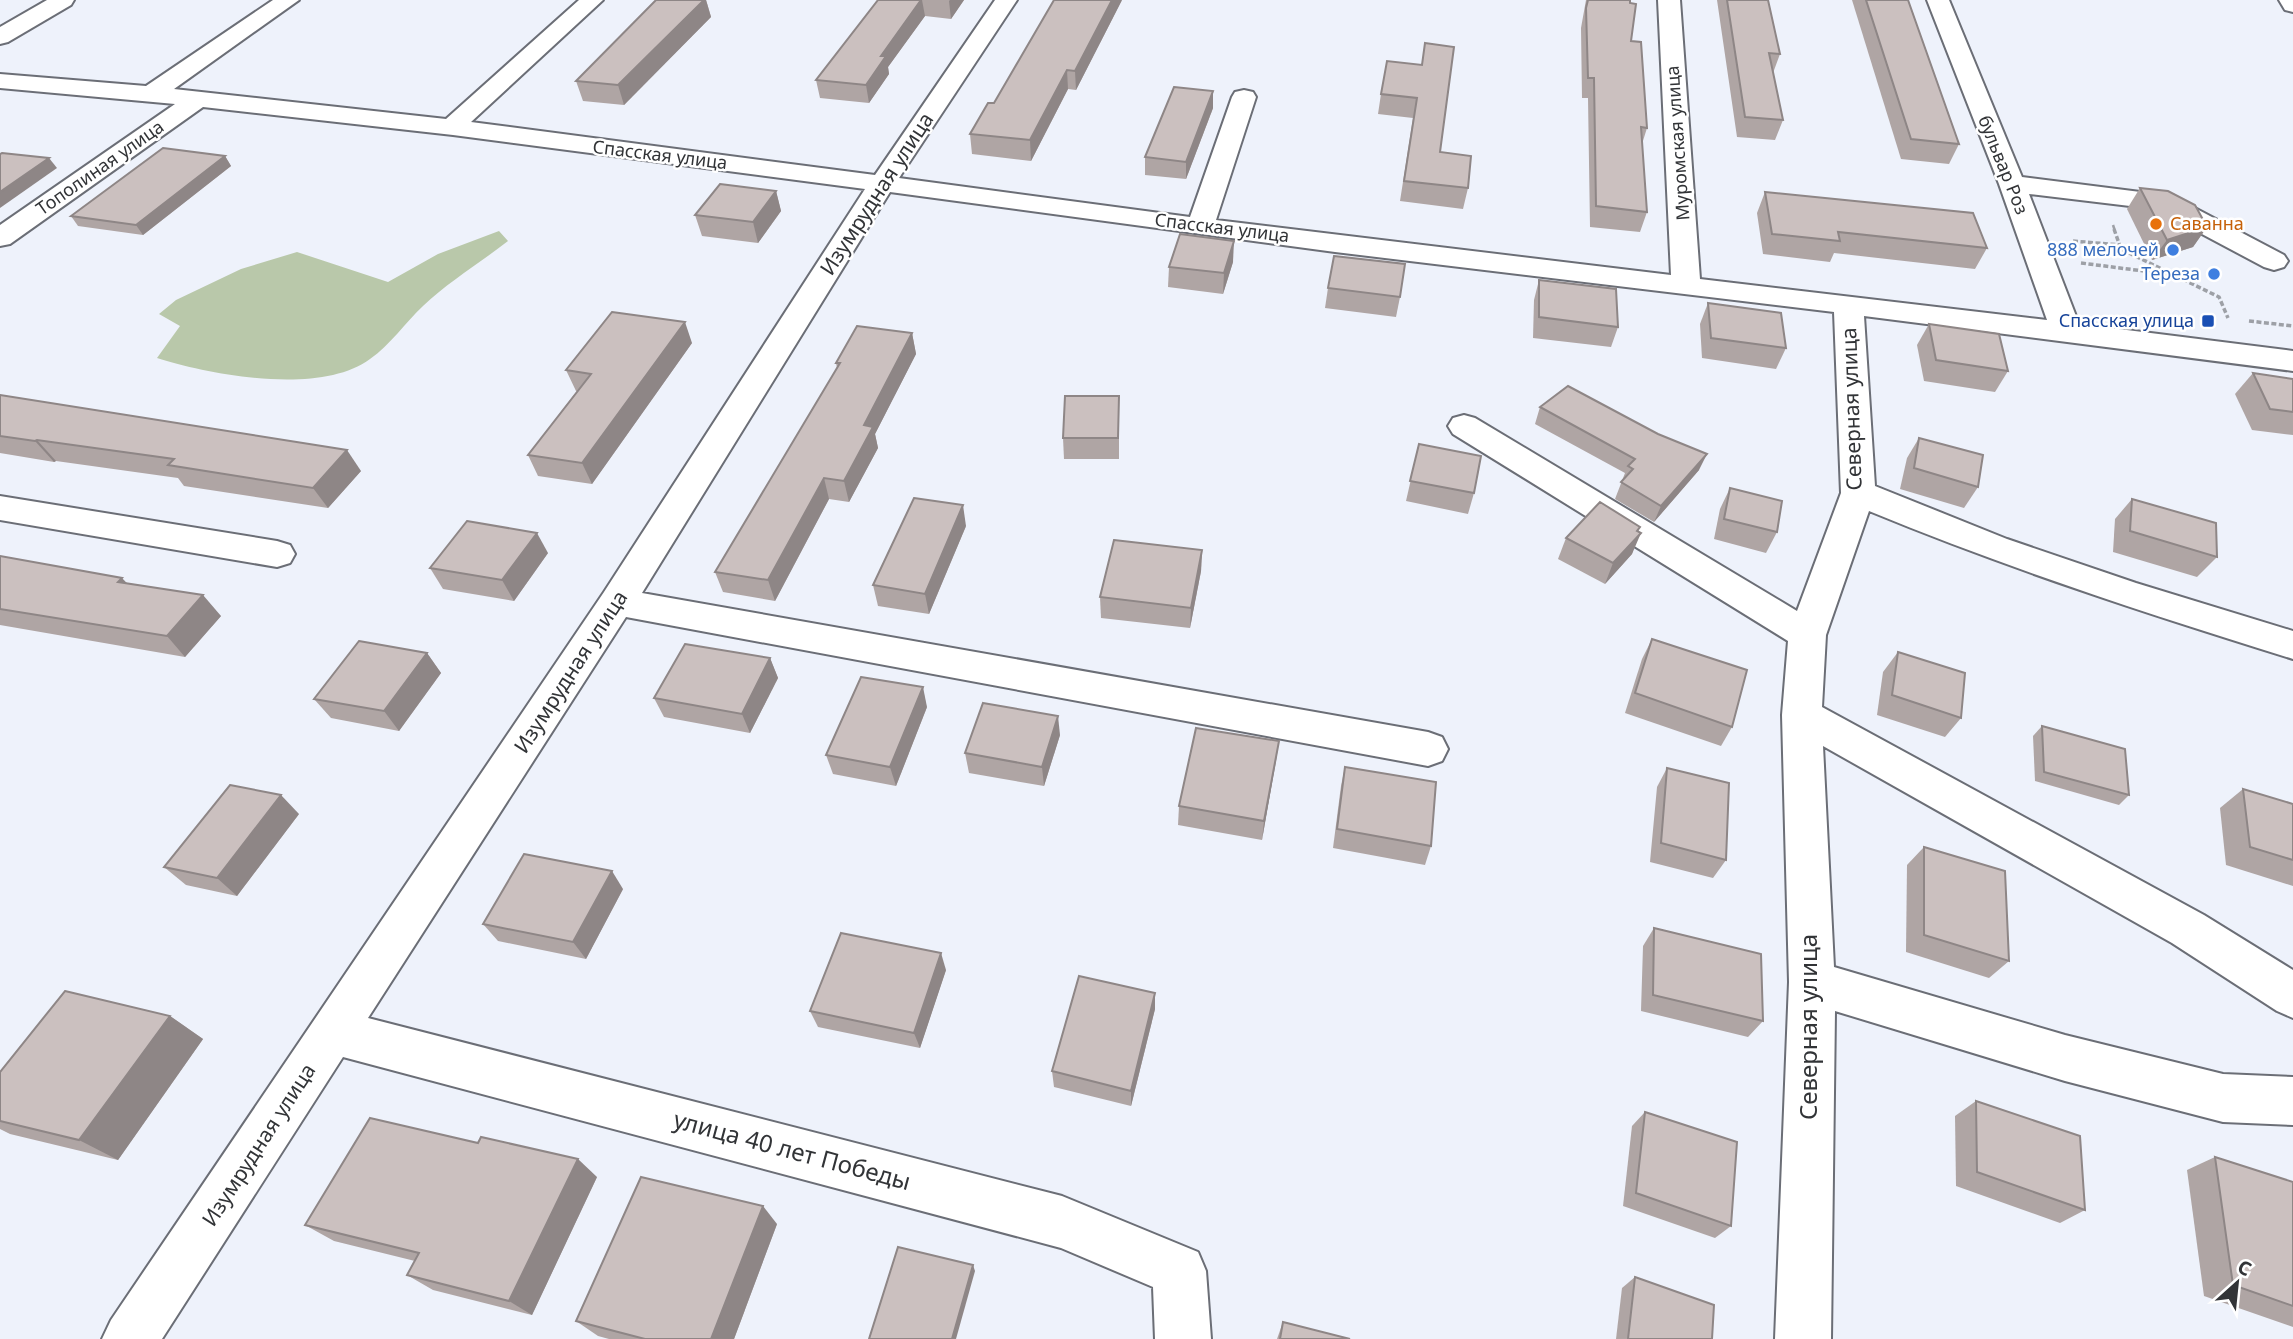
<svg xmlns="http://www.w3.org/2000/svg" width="2293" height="1339" viewBox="0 0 2293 1339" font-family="'Noto Sans',sans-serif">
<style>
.green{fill:#b9c8aa}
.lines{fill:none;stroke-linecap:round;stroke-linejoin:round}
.minor-casing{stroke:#6b6e76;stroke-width:4}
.path-far1{stroke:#9da0a6;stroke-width:2.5;stroke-dasharray:4.5 2.5;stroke-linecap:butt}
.path{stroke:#9da0a6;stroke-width:3.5;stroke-dasharray:5 2.5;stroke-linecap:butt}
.minor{fill:#fff;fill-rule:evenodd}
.wall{fill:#afa5a4}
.shaded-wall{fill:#8e8686}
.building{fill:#cbc0bf;stroke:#8e8686;stroke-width:2}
.food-dot{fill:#e8710a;stroke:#fff;stroke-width:2.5}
.shop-dot{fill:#3f7fe0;stroke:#fff;stroke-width:2.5}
.transit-dot{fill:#1a4fb4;stroke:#fff;stroke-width:2.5}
.labels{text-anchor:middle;stroke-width:5;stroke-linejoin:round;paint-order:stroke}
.far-street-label{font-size:18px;fill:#323437;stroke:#fff}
.far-food-label{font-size:18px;fill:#c56008;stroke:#fff;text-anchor:start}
.far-shop-label{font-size:18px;fill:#366cbe;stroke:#fff;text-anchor:end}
.far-transit-label{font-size:18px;fill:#164399;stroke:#fff;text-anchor:end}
.street-label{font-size:21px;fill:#323437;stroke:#fff}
.near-street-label{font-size:24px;fill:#323437;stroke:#fff}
</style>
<rect width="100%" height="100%" fill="#eef2fb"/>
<path class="green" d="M 499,231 L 508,241 C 480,263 448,282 423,306 C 405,323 390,345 370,359 C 320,396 211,375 157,358 L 180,326 L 159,314 L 176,300 L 241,269 L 297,252 L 388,282 L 438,254 Z"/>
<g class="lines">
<g class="minor-casing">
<g id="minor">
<polygon points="47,0 74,0 71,5 8,42 0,44 0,27"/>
<path d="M 273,0 L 299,0 L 174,89 L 446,119 L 579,0 L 603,0 L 471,122 L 875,175 L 995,0 L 1017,0 L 899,178 L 1190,217 L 1232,97 L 1235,92 L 1244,90 L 1253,92 L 1256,97 L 1216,220 L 1671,275 L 1658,0 L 1680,0 L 1700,279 L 2047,320 L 1999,184 L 1927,0 L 1949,0 L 2022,177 L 2172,196 L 2284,255 L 2288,261 L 2284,267 L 2274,270 L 2264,267 L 2155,209 L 2029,194 L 2079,324 L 2293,351 L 2293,371 L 1864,316 L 1875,486 L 2007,539 L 2136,583 L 2293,631 L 2293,659 C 2148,614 2010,569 1869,511 L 1826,635 L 1822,707 L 2204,915 L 2293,970 L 2293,1018 L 2277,1011 L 2172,943 L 1823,746 L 1834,967 L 2065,1035 L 2223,1074 L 2293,1077 L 2293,1125 L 2223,1122 L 2065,1081 L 1835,1011 L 1831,1339 L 1775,1339 L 1789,982 L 1782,715 L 1788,641 L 1453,434 L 1448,426 L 1453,418 L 1464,415 L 1475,418 L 1797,611 L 1841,493 L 1834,312 L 1335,252 L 890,192 L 642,593 L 1428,732 L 1442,737 L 1448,749 L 1442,761 L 1428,766 L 626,617 L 368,1018 L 1062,1196 L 1198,1252 L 1206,1271 L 1211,1339 L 1155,1339 L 1153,1287 L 1061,1248 L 343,1057 L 162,1339 L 102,1339 L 111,1320 L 604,592 L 865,189 L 453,135 L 203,107 L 10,244 L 0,246 L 0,225 L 175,104 L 0,88 L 0,74 L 146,86 Z"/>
<polygon points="2279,0 2293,0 2293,12 2285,10"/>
<polygon points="0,496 277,541 290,545 295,554 290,563 277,567 0,520"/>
</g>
</g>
<polyline class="path-far1" points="2113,225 2115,231"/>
<g class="path">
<polyline points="2114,229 2121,249 2219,297 2228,318"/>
<polyline points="2073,241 2120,245"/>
<polyline points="2081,263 2167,274"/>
<polyline points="2249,321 2293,326"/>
</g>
<use href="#minor" class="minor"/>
</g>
<g class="wall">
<polygon points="656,0 706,0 711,17 624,105 583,101 576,81"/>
<polygon points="878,0 964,0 951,19 925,16 888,67 889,74 869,103 820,98 816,80"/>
<polygon points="1122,0 1076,90 1068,89 1031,161 972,154 970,134 994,103"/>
<polygon points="1586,0 1630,0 1631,41 1647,128 1642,144 1647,212 1640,232 1590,227 1588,98 1582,98 1581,28"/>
<polygon points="1717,0 1768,0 1780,54 1773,73 1783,120 1775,140 1737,137"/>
<polygon points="1852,0 1908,0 1959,144 1949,164 1901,159"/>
<polygon points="1421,64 1440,152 1468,188 1463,209 1400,201 1413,118 1378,114 1381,94"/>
<polygon points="1213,91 1213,108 1186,179 1145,175 1145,157"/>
<polygon points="225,156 231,166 143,235 78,226 71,216"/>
<polygon points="2140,188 2207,227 2193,247 2152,260 2127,209"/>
<polygon points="776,191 781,211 758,243 702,236 695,215"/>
<polygon points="1765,192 1987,248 1975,269 1834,253 1830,262 1763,254 1757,213"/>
<polygon points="1233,262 1223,294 1168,287 1169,267"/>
<polygon points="1539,280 1618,327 1611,347 1533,338 1534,300"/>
<polygon points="1328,288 1400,297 1396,317 1325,308"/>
<polygon points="1708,303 1786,348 1776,369 1702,358 1700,324"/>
<polygon points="1929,324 2008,371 1995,392 1924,381 1917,345"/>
<polygon points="912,333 916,354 875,434 878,448 849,502 829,499 775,601 723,592 715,572 837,368 836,363"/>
<polygon points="692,343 592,484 538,476 528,455 577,391 576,391 566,370"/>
<polygon points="2253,373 2293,379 2293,435 2252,430 2235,394"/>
<polygon points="0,395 361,471 328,508 184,486 178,478 56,461 54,462 0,453"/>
<polygon points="1119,396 1119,459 1064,459 1063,438"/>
<polygon points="1540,407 1658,434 1699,470 1654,522 1615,499 1625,473 1535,424"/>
<polygon points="1919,438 1978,487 1964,508 1900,489 1907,458"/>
<polygon points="1419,444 1474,493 1468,514 1406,501"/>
<polygon points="1730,488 1777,532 1766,553 1714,539 1720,509"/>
<polygon points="2132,499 2217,557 2197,577 2113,552 2115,519"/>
<polygon points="966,526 929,614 878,606 873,585"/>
<polygon points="1638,532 1632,554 1605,584 1558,559 1566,538"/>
<polygon points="1202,550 1201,571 1190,628 1101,618 1100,597"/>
<polygon points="548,553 514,601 443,589 430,568"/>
<polygon points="0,556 128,584 221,616 185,657 0,625"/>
<polygon points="1652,639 1732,727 1721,746 1625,713 1642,659"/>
<polygon points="1898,652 1961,718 1945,737 1877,715 1883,672"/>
<polygon points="427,653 441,673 399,731 331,718 314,699"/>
<polygon points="770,658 778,678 750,733 664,717 654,698"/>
<polygon points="927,707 896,786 833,774 826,755"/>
<polygon points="2042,726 2129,795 2119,805 2035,781 2033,736"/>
<polygon points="1060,735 1044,786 969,773 965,753"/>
<polygon points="1279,741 1262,840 1178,825 1179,806"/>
<polygon points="1345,767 1431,846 1425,865 1333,848 1341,786"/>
<polygon points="1667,768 1726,860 1713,878 1650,862 1657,787"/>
<polygon points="2243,789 2293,804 2293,886 2226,865 2220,808"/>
<polygon points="299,814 237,896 186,885 164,867"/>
<polygon points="1924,847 2009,961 1989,978 1906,952 1907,865"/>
<polygon points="623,889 586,959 498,941 483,924"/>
<polygon points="1654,928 1763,1021 1748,1037 1641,1011 1643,946"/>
<polygon points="946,970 920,1048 818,1027 810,1011"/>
<polygon points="1155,993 1155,1009 1131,1106 1054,1087 1052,1071"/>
<polygon points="170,1016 203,1039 118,1160 10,1134 0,1129 0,1072"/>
<polygon points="1976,1101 2085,1210 2060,1223 1956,1186 1955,1116"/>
<polygon points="1645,1112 1731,1226 1715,1238 1623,1206 1632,1126"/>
<polygon points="2215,1157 2293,1182 2293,1327 2204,1296 2187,1170"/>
<polygon points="597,1177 532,1315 433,1290 407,1275 415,1261 334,1241 305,1225"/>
<polygon points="777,1224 734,1339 609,1339 598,1336 576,1321"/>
<polygon points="1635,1277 1712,1339 1616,1339 1622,1288"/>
<polygon points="1283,1322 1350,1339 1277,1339"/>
</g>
<g class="shaded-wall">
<polygon points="704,0 706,0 711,17 624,105 618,85"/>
<polygon points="921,0 922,0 925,16 888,67 889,74 869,103 866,85 881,56"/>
<polygon points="950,0 964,0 951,19 949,1"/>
<polygon points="1112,0 1122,0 1076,90 1075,71"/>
<polygon points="1067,70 1068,89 1031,161 1030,140"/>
<polygon points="1213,91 1213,108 1186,179 1186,162"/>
<polygon points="225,156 231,166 143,235 136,225"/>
<polygon points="49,158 57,168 0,208 0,192"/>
<polygon points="776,191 781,211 758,243 753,222"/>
<polygon points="2207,227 2193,247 2152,260 2167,240"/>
<polygon points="1234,241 1233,262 1223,294 1224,273"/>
<polygon points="685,322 692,343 592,484 582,463"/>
<polygon points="912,333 916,354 875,434 878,448 849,502 844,481 864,425"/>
<polygon points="37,440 56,461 54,462 35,441"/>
<polygon points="347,450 361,471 328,508 313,488"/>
<polygon points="1707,454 1699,470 1654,522 1661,506"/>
<polygon points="824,478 829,499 775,601 768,580"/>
<polygon points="963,505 966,526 929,614 925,594"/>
<polygon points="1640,527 1635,539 1641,533 1632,554 1605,584 1613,563"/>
<polygon points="537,533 548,553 514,601 502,580"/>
<polygon points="1202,550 1201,571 1190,628 1191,608"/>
<polygon points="122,578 141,598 118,582"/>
<polygon points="203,595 221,616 185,657 167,636"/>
<polygon points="427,653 441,673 399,731 384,711"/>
<polygon points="770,658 778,678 750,733 742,714"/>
<polygon points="923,687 927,707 896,786 890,767"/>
<polygon points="1058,716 1060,735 1044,786 1042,767"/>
<polygon points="1279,741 1276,761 1262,840 1264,821"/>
<polygon points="281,795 299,814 237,896 217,878"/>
<polygon points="612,871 623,889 586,959 573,942"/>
<polygon points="941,953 946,970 920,1048 914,1033"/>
<polygon points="1155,993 1155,1009 1131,1106 1131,1091"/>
<polygon points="170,1016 203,1039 118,1160 79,1140"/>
<polygon points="578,1159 597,1177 532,1315 509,1301"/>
<polygon points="763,1206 777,1224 734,1339 711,1339"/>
<polygon points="973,1265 975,1271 956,1339 952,1339"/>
</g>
<g class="building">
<polygon points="656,0 704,0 618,85 576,81"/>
<polygon points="878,0 921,0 881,56 886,56 866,85 816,80"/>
<polygon points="1054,0 1112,0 1075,71 1067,70 1030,140 970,134 988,103 994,103"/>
<polygon points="1588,0 1630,0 1630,3 1636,4 1631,41 1641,42 1647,128 1641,127 1647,212 1596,206 1594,78 1588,78 1586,8"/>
<polygon points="1727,0 1768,0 1780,54 1769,53 1783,120 1745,117"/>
<polygon points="1866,0 1908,0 1959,144 1911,139"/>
<polygon points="1425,43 1454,47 1440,152 1471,156 1468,188 1404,181 1417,98 1381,94 1387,61 1422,65"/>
<polygon points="1174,87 1213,91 1186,162 1145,157"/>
<polygon points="163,148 225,156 136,225 71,216"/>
<polygon points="2,153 49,158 0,192 0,154"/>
<polygon points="720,184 776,191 753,222 695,215"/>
<polygon points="2140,188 2168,191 2195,205 2207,227 2167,240"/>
<polygon points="1765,192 1973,213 1987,248 1838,232 1840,241 1772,234"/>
<polygon points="1180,234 1234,241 1224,273 1169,267"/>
<polygon points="1334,256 1405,264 1400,297 1328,288"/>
<polygon points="1539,280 1616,289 1618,327 1539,317"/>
<polygon points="1708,303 1781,313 1786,348 1711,338"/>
<polygon points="612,312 685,322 582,463 528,455 591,374 566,370"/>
<polygon points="1929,324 1999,334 2008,371 1936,360"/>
<polygon points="857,326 912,333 864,425 873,427 844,481 824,478 768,580 715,572 840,363 836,363"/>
<polygon points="2253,373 2293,379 2293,412 2270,409"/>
<polygon points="1568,386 1658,434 1707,454 1661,506 1621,482 1633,469 1628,466 1635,459 1540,407"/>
<polygon points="0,395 347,450 313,488 168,465 174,459 37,440 35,441 0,436"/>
<polygon points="1065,396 1119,396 1118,438 1063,438"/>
<polygon points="1919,438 1983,455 1978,487 1914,468"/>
<polygon points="1419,444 1481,456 1474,493 1410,481"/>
<polygon points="1730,488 1782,501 1777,532 1724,519"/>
<polygon points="914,498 963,505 925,594 873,585"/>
<polygon points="2132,499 2216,523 2217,557 2130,531"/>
<polygon points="1600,502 1640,527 1637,531 1641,533 1613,563 1566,538"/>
<polygon points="467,521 537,533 502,580 430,568"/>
<polygon points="1114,540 1202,550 1191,608 1100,597"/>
<polygon points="0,556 122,578 118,582 203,595 167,636 0,609"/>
<polygon points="1652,639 1747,670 1732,727 1635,693"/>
<polygon points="359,641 427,653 384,711 314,699"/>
<polygon points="685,644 770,658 742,714 654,698"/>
<polygon points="1898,652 1965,673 1961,718 1892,695"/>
<polygon points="861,677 923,687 890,767 826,755"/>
<polygon points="983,703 1058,716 1042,767 965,753"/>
<polygon points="2042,726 2125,749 2129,795 2044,772"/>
<polygon points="1196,728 1279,741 1264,821 1179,806"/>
<polygon points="1345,767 1436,782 1431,846 1337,829"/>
<polygon points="1667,768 1729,783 1726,860 1661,843"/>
<polygon points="230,785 281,795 217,878 164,867"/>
<polygon points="2243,789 2293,804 2293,860 2250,847"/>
<polygon points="1924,847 2005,871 2009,961 1924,935"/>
<polygon points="524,854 612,871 573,942 483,924"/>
<polygon points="1654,928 1761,954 1763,1021 1653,995"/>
<polygon points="841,933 941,953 914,1033 810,1011"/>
<polygon points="1079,976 1155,993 1131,1091 1052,1071"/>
<polygon points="65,991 170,1016 79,1140 0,1121 0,1072"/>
<polygon points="1976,1101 2080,1136 2085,1210 1977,1172"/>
<polygon points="1645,1112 1737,1142 1731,1226 1636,1193"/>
<polygon points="370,1118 478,1143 481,1137 578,1159 509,1301 407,1275 419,1253 305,1225"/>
<polygon points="2215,1157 2293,1182 2293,1306 2233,1285"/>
<polygon points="641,1177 763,1206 711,1339 645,1339 576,1321"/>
<polygon points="898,1247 973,1265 952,1339 869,1339"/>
<polygon points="1635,1277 1714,1305 1712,1339 1628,1339"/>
<polygon points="1283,1322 1350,1339 1280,1339"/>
</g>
<circle class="food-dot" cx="2156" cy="224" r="7"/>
<g class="shop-dot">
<circle cx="2173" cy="250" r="7"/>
<circle cx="2214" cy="274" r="7"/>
</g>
<rect class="transit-dot" x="2201" y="314" width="14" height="14" rx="3.5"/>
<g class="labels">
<g class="far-street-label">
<text transform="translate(1678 143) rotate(-94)" y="6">Муромская улица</text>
<text transform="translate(660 155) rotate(7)" y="6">Спасская улица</text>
<text transform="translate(2003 165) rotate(68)" y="6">бульвар Роз</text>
<text transform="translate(100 168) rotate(-35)" y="6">Тополиная улица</text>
<text transform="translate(1222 228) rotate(7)" y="6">Спасская улица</text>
</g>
<g class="far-food-label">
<text x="2170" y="230">Саванна</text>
</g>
<g class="far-shop-label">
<text x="2159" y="256">888 мелочей</text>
<text x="2200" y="280">Тереза</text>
</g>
<g class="far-transit-label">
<text x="2194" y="327">Спасская улица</text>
</g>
<g class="street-label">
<text transform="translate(877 194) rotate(-57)" y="7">Изумрудная улица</text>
<text transform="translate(1852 409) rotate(-92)" y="7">Северная улица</text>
<text transform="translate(571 672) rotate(-57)" y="7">Изумрудная улица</text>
<text transform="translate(259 1145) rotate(-57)" y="7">Изумрудная улица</text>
</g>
<g class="near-street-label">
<text transform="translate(1809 1027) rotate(-90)" y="8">Северная улица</text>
<text transform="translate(792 1151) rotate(15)" y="8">улица 40 лет Победы</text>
</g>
</g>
<g transform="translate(2237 1283) rotate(27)" stroke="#ffffff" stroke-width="5" paint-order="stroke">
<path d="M0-5L12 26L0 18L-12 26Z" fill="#323437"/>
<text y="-10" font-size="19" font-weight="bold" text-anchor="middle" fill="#323437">С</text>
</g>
</svg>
